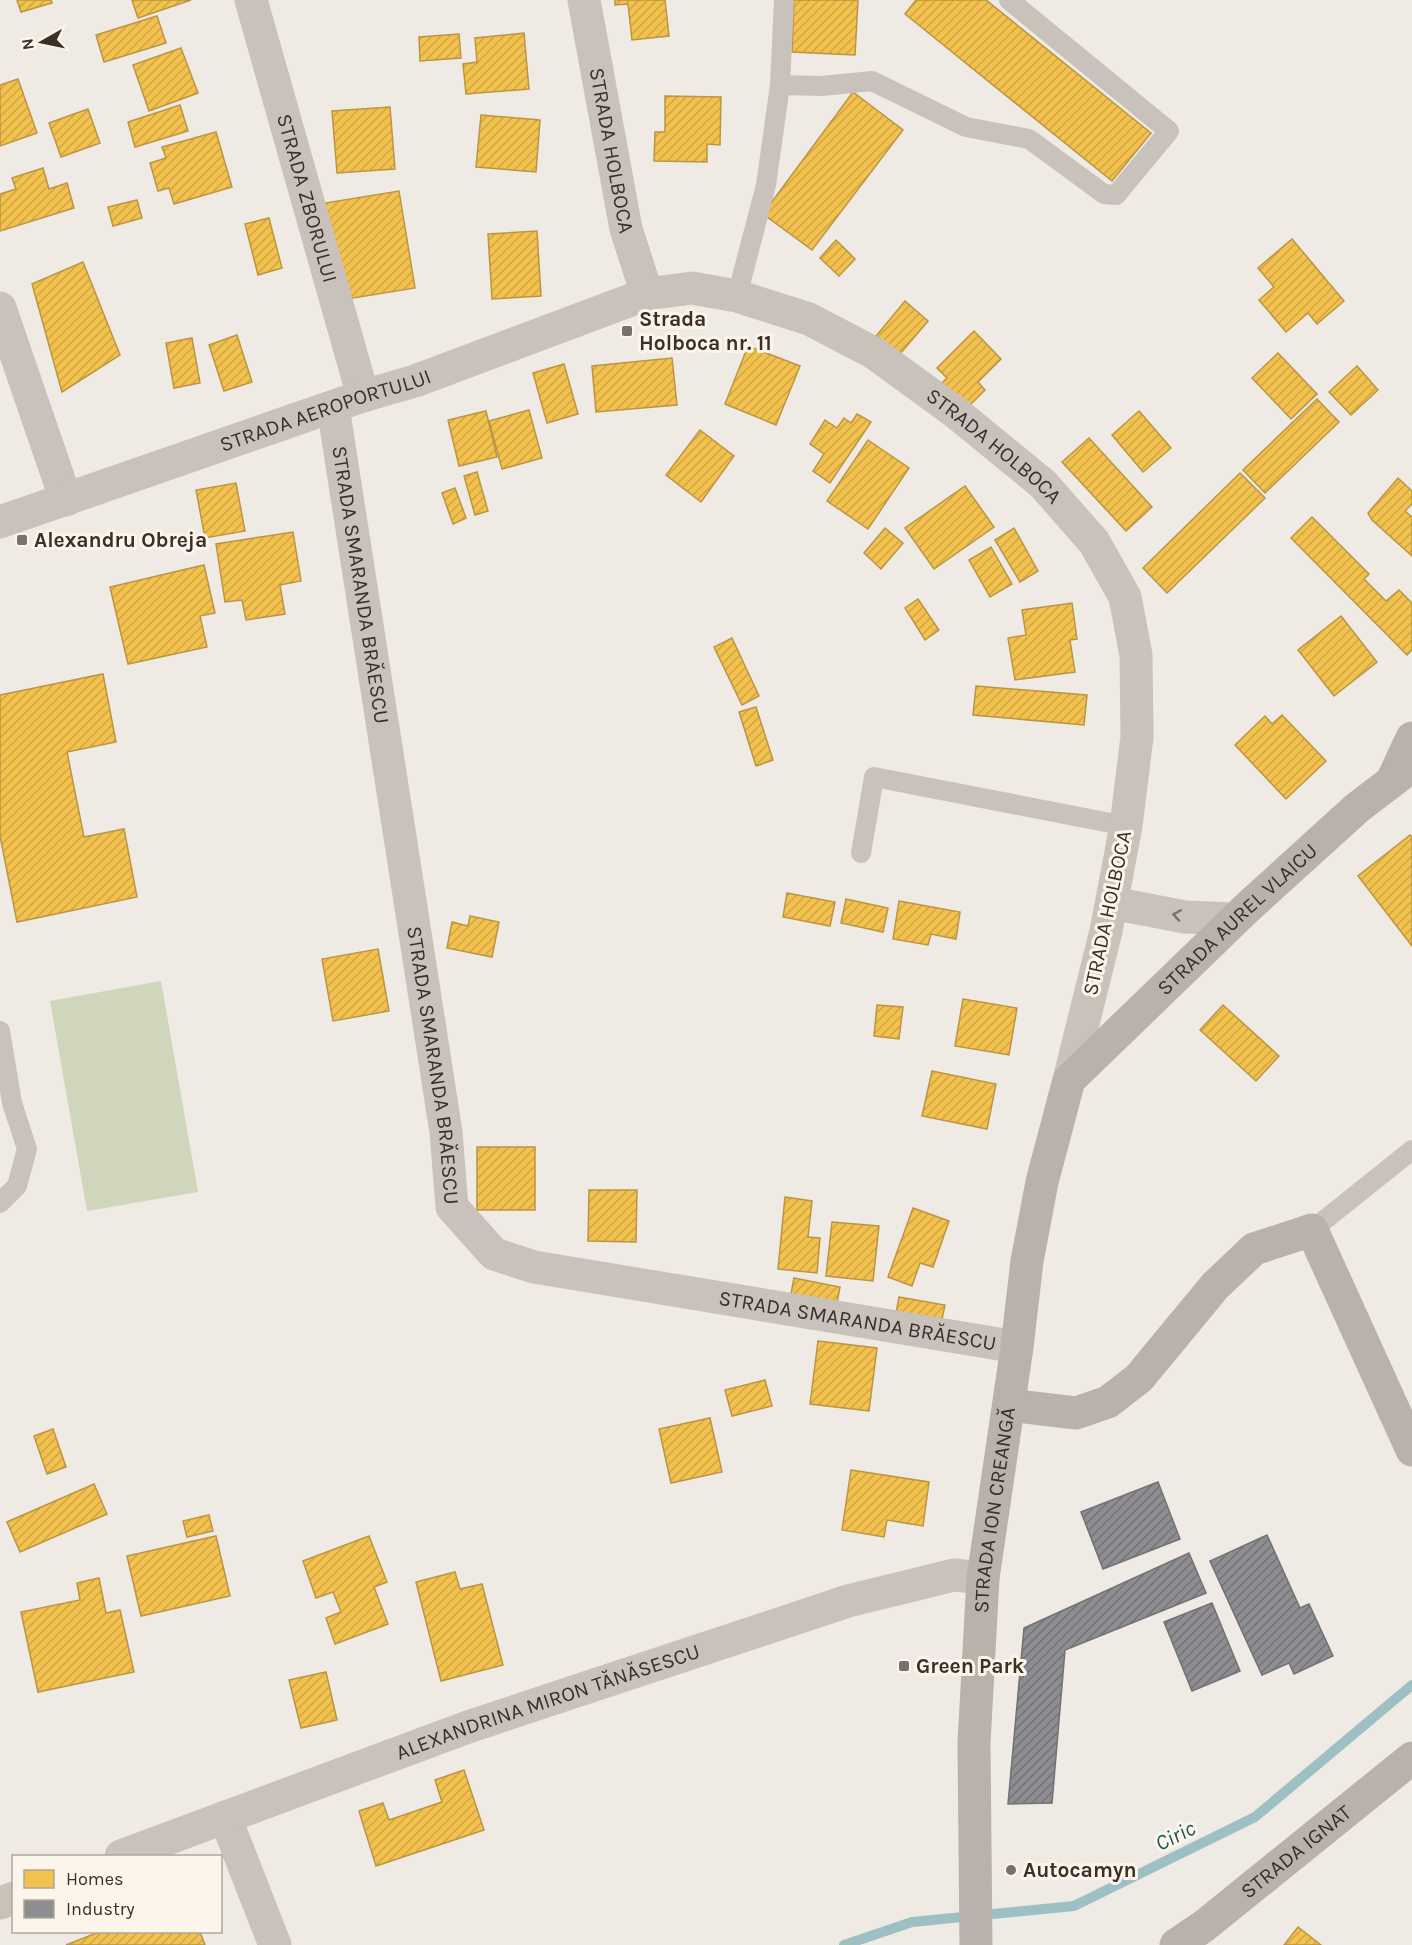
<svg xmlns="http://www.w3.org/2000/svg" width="1412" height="1945" viewBox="0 0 1412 1945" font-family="Karla,sans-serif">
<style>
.pitch{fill:#cfd6bb}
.homes{fill:url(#homes-hatch);stroke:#bb9543;stroke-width:1.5}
.industry{fill:url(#industry-hatch);stroke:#747172;stroke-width:1.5}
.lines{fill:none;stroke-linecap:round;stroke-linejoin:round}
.stream{stroke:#9cc0c4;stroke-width:10}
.lane{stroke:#c9c2bb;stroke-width:20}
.street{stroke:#c9c2bb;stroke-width:33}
.secondary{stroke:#b9b2ab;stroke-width:33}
.oneway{stroke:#7b716a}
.poi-dot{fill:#7a7069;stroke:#fcf5ea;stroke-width:2}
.labels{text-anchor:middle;stroke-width:6;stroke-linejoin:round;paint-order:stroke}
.street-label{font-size:21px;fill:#3b2f28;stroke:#fcf5ea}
.poi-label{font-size:21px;font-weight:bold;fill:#3b2f28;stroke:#fcf5ea;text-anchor:start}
.water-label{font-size:22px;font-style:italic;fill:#185761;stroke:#fcf5ea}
</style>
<defs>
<pattern id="homes-hatch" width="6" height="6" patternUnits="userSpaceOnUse" patternTransform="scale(1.5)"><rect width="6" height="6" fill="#f2c14e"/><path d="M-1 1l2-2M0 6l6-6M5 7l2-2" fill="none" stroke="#d0a644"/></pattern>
<pattern id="industry-hatch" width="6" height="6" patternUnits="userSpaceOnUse" patternTransform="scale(1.5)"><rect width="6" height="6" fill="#8d8d92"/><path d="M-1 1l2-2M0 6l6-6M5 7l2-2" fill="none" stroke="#747477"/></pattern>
</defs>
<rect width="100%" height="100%" fill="#efeae3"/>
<polygon class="pitch" points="161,981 198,1192 87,1211 50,1001"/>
<g class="homes">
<polygon points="17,0 51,0 52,3 21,12"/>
<polygon points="132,0 191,0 138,18"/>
<polygon points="615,0 665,0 669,36 632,40 628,4 615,5"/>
<polygon points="794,0 858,0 855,55 792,52"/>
<polygon points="916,0 986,0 1151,133 1112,181 905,14"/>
<polygon points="157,16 166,43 104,62 96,35"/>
<polygon points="524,33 529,89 466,94 463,64 477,62 475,38"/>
<polygon points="459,34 461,58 420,61 419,37"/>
<polygon points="181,48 198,93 149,111 133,65"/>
<polygon points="18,79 37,133 0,146 0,85"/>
<polygon points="853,92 903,130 812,250 763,214"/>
<polygon points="665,96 721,97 720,145 707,144 707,162 654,161 655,132 665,132"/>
<polygon points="180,105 188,131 135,147 128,122"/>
<polygon points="390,107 395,169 337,173 332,111"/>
<polygon points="88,109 100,143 61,157 49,123"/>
<polygon points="481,115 540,120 536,172 476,167"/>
<polygon points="216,132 232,187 174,204 169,188 158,191 150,163 166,158 162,147"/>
<polygon points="43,168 49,189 67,183 74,208 0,231 0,194 16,189 12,178"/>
<polygon points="399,191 415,288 335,301 319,204"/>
<polygon points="137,200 142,218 113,226 108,207"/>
<polygon points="269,218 282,268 258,275 245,224"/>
<polygon points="537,231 541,296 492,299 488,234"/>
<polygon points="1292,239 1344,301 1317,324 1308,313 1286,332 1259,300 1274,287 1258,268"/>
<polygon points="836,240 855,259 839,276 820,258"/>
<polygon points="83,262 120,355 62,392 32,284"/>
<polygon points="905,301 928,321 894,361 872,341"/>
<polygon points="974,331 1001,359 978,382 985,390 964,411 939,386 947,378 937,368"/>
<polygon points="237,335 252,382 224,391 209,345"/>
<polygon points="192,338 200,383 174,388 166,343"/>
<polygon points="748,346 800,366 776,425 725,404"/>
<polygon points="1278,353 1317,394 1291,419 1252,378"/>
<polygon points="672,358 677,405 596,412 592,366"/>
<polygon points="564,364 578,414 547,423 533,373"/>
<polygon points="1357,366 1378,390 1351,415 1329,392"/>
<polygon points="1317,399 1339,422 1265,493 1243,470"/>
<polygon points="529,410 542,458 502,469 489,421"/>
<polygon points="486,411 497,457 459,466 448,420"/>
<polygon points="1139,411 1171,448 1143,472 1112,435"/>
<polygon points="857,414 871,422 830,483 813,471 824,454 810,444 825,420 837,428 844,418 851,423"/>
<polygon points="700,430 734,456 701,502 666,475"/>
<polygon points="1089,438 1152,507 1126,531 1062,462"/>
<polygon points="868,440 909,468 868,529 827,501"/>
<polygon points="477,472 488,511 475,515 464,476"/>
<polygon points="1240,473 1265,498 1167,593 1143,568"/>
<polygon points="1398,478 1412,491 1412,504 1405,511 1412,517 1412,556 1372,520 1368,513"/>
<polygon points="236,483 245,531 205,538 196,490"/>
<polygon points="965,486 994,527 934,569 905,528"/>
<polygon points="455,488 466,518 453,524 442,493"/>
<polygon points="1312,517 1369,574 1364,579 1386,601 1399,590 1412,603 1412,650 1407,655 1291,538"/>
<polygon points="885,528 903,543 881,569 864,553"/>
<polygon points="1014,528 1038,571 1020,582 995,540"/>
<polygon points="293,532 301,581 280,585 285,614 246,620 242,600 225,602 216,544"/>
<polygon points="991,547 1012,584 990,597 969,560"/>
<polygon points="204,565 215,613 200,616 207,647 128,664 110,587"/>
<polygon points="918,599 939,630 925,640 905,608"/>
<polygon points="1072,603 1077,639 1070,640 1075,672 1015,680 1008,638 1026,635 1022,610"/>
<polygon points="1341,616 1377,662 1334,696 1298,650"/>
<polygon points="732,638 759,696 742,705 714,647"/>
<polygon points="103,674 116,742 67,752 84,837 124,829 137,897 17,922 0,836 0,695"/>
<polygon points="976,686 1087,695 1084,725 973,715"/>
<polygon points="756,707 773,760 756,766 739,712"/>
<polygon points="1282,715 1326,761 1286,799 1235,745 1265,716 1272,724"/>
<polygon points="1410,835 1412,838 1412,946 1358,876"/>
<polygon points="787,893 835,902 830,926 783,917"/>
<polygon points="846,899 888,908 883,932 841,923"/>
<polygon points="899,901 960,912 956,939 931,934 928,945 893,939"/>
<polygon points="470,916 499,922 492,957 447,948 452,922 468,926"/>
<polygon points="378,949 389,1011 333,1021 322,959"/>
<polygon points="963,999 1017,1008 1009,1055 955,1046"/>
<polygon points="877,1005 903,1007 899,1039 874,1036"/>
<polygon points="1223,1005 1279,1056 1256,1081 1200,1030"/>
<polygon points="932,1071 996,1084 987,1129 922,1116"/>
<rect x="477" y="1147" width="58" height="63"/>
<polygon points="589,1190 637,1190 636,1242 588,1241"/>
<polygon points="785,1197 812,1201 808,1237 820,1238 817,1273 778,1269"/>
<polygon points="913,1208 949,1221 933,1267 920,1263 912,1286 888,1277"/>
<polygon points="832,1222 879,1226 873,1281 826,1276"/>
<polygon points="794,1278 840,1287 835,1313 789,1304"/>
<polygon points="899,1297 945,1305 940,1328 895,1319"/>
<polygon points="818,1341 877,1348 869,1411 810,1404"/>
<polygon points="765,1380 772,1406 732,1416 725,1390"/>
<polygon points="710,1418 722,1472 671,1483 659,1429"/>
<polygon points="53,1429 66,1467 47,1474 34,1436"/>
<polygon points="851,1470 929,1482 923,1526 887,1520 884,1537 842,1530"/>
<polygon points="94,1484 107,1514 20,1552 7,1522"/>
<polygon points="209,1515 213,1531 187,1537 183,1521"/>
<polygon points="216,1536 230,1596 141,1616 127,1556"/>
<polygon points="369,1536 387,1582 374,1587 388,1624 335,1644 326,1618 341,1612 333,1592 316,1598 303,1561"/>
<polygon points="455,1572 460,1589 482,1584 503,1665 441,1681 416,1582"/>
<polygon points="99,1578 106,1613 120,1610 134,1672 38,1692 21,1612 80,1600 77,1583"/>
<polygon points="326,1672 337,1720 301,1728 289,1680"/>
<polygon points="464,1770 484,1830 376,1866 359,1811 383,1803 389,1820 442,1802 435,1780"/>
<polygon points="1298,1927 1321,1945 1284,1945"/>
<polygon points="99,1932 200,1932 205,1945 66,1945"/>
</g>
<g class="industry">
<polygon points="1158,1482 1180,1539 1103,1569 1081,1512"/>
<polygon points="1267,1535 1300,1608 1309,1604 1333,1656 1294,1674 1289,1663 1262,1675 1210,1561"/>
<polygon points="1189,1553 1206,1593 1065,1650 1052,1803 1008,1804 1024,1628"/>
<polygon points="1212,1603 1240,1671 1192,1691 1164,1622"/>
</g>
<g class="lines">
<polyline class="stream" points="844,1945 912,1922 1074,1906 1255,1817 1412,1685"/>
<g class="lane">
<polyline points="780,85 822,86 872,81 966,127 1029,139 1104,194 1116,195 1169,131 1009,0"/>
<polyline points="737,296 766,185 780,85 784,0"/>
<polyline points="861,853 874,777 1126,826"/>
<polyline points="0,1031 12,1103 27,1149 17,1186 0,1203"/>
<polyline points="1312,1230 1412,1150"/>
</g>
<g class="street">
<path id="s1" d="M 251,0 L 363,396"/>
<path id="s2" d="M 584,0 L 626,229 L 647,294"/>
<polyline points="0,308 66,500"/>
<path id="s3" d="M 333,407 L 446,1132 L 452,1207 L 494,1254 L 534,1267 L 1017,1347"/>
<path id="s4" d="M 0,522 L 363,396 L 415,381 L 647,294 L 692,288 L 737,296 L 809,319 L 874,353 L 955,412 L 1043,484 L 1094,542 L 1125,597 L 1136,655 L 1137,737 L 1126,826 L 1106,931 L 1069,1080"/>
<polyline points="1112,903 1185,917 1235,919"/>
<polyline points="225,1817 275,1945"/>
<path id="s5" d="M 121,1856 L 468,1727 L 848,1601 L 954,1575 L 983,1578"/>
<polyline points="0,1903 14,1898"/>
</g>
<g class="secondary">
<polyline points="1392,781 1412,738"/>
<polyline points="1009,1405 1076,1413 1108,1402 1139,1378 1215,1286 1254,1249 1312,1230 1412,1450"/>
<path id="s6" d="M 976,1945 L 974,1743 L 983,1578 L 1017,1347 L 1027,1261 L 1042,1182 L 1069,1080 L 1248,907 L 1357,808 L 1412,766"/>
<path id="s7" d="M 1176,1945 L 1204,1926 L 1412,1758"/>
</g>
</g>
<defs><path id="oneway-chevron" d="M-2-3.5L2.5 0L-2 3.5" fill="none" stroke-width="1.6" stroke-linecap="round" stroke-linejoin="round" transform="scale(1.5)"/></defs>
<use class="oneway" href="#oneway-chevron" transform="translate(1177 915) rotate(-171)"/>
<g class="poi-dot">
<rect x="621" y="325" width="12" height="12" rx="3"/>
<rect x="16" y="534" width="12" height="12" rx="3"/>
<rect x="898" y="1660" width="12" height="12" rx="3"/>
<circle cx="1011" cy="1870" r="6"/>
</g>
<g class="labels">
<g class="street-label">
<text dy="7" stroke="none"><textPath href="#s2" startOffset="153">STRADA HOLBOCA</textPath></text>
<text dy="7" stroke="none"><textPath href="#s1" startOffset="206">STRADA ZBORULUI</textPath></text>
<text dy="7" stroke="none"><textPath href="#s4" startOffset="344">STRADA AEROPORTULUI</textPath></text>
<text dy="7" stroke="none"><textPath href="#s4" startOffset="1078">STRADA HOLBOCA</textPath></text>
<text dy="7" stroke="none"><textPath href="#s3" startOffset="180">STRADA SMARANDA BRĂESCU</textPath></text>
<text transform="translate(1107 913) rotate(-78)" y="7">STRADA HOLBOCA</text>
<text dy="7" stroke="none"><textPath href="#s6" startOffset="1106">STRADA AUREL VLAICU</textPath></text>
<text dy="7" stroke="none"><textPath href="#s3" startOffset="666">STRADA SMARANDA BRĂESCU</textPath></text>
<text dy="7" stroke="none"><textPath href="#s3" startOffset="1242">STRADA SMARANDA BRĂESCU</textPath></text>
<text dy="7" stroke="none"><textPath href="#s6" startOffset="436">STRADA ION CREANGĂ</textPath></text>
<text dy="7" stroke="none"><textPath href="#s5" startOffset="454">ALEXANDRINA MIRON TĂNĂSESCU</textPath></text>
<text dy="7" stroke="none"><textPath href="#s7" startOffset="152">STRADA IGNAT</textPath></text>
</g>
<g class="poi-label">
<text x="639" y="326">Strada<tspan x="639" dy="24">Holboca nr. 11</tspan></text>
<text x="34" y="547">Alexandru Obreja</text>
<text x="916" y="1673">Green Park</text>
<text x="1023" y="1877">Autocamyn</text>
</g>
<g class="water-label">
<text transform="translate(1175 1835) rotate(-26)" y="8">Ciric</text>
</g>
</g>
<rect x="12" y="1855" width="210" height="78" fill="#fcf5ea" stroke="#afa69c" stroke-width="1.5"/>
<rect x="24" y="1870" width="30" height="18" fill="#f2c14e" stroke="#afa69c" stroke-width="1.5"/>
<text x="66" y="1885" font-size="18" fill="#3b2f28">Homes</text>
<rect x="24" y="1900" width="30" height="18" fill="#8d8d92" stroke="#afa69c" stroke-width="1.5"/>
<text x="66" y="1915" font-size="18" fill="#3b2f28">Industry</text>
<g transform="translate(42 42) rotate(261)" stroke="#fcf5ea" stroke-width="4.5" paint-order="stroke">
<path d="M0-4.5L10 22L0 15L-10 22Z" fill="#3b2f28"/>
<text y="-9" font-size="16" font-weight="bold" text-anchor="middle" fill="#3b2f28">N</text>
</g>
</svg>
